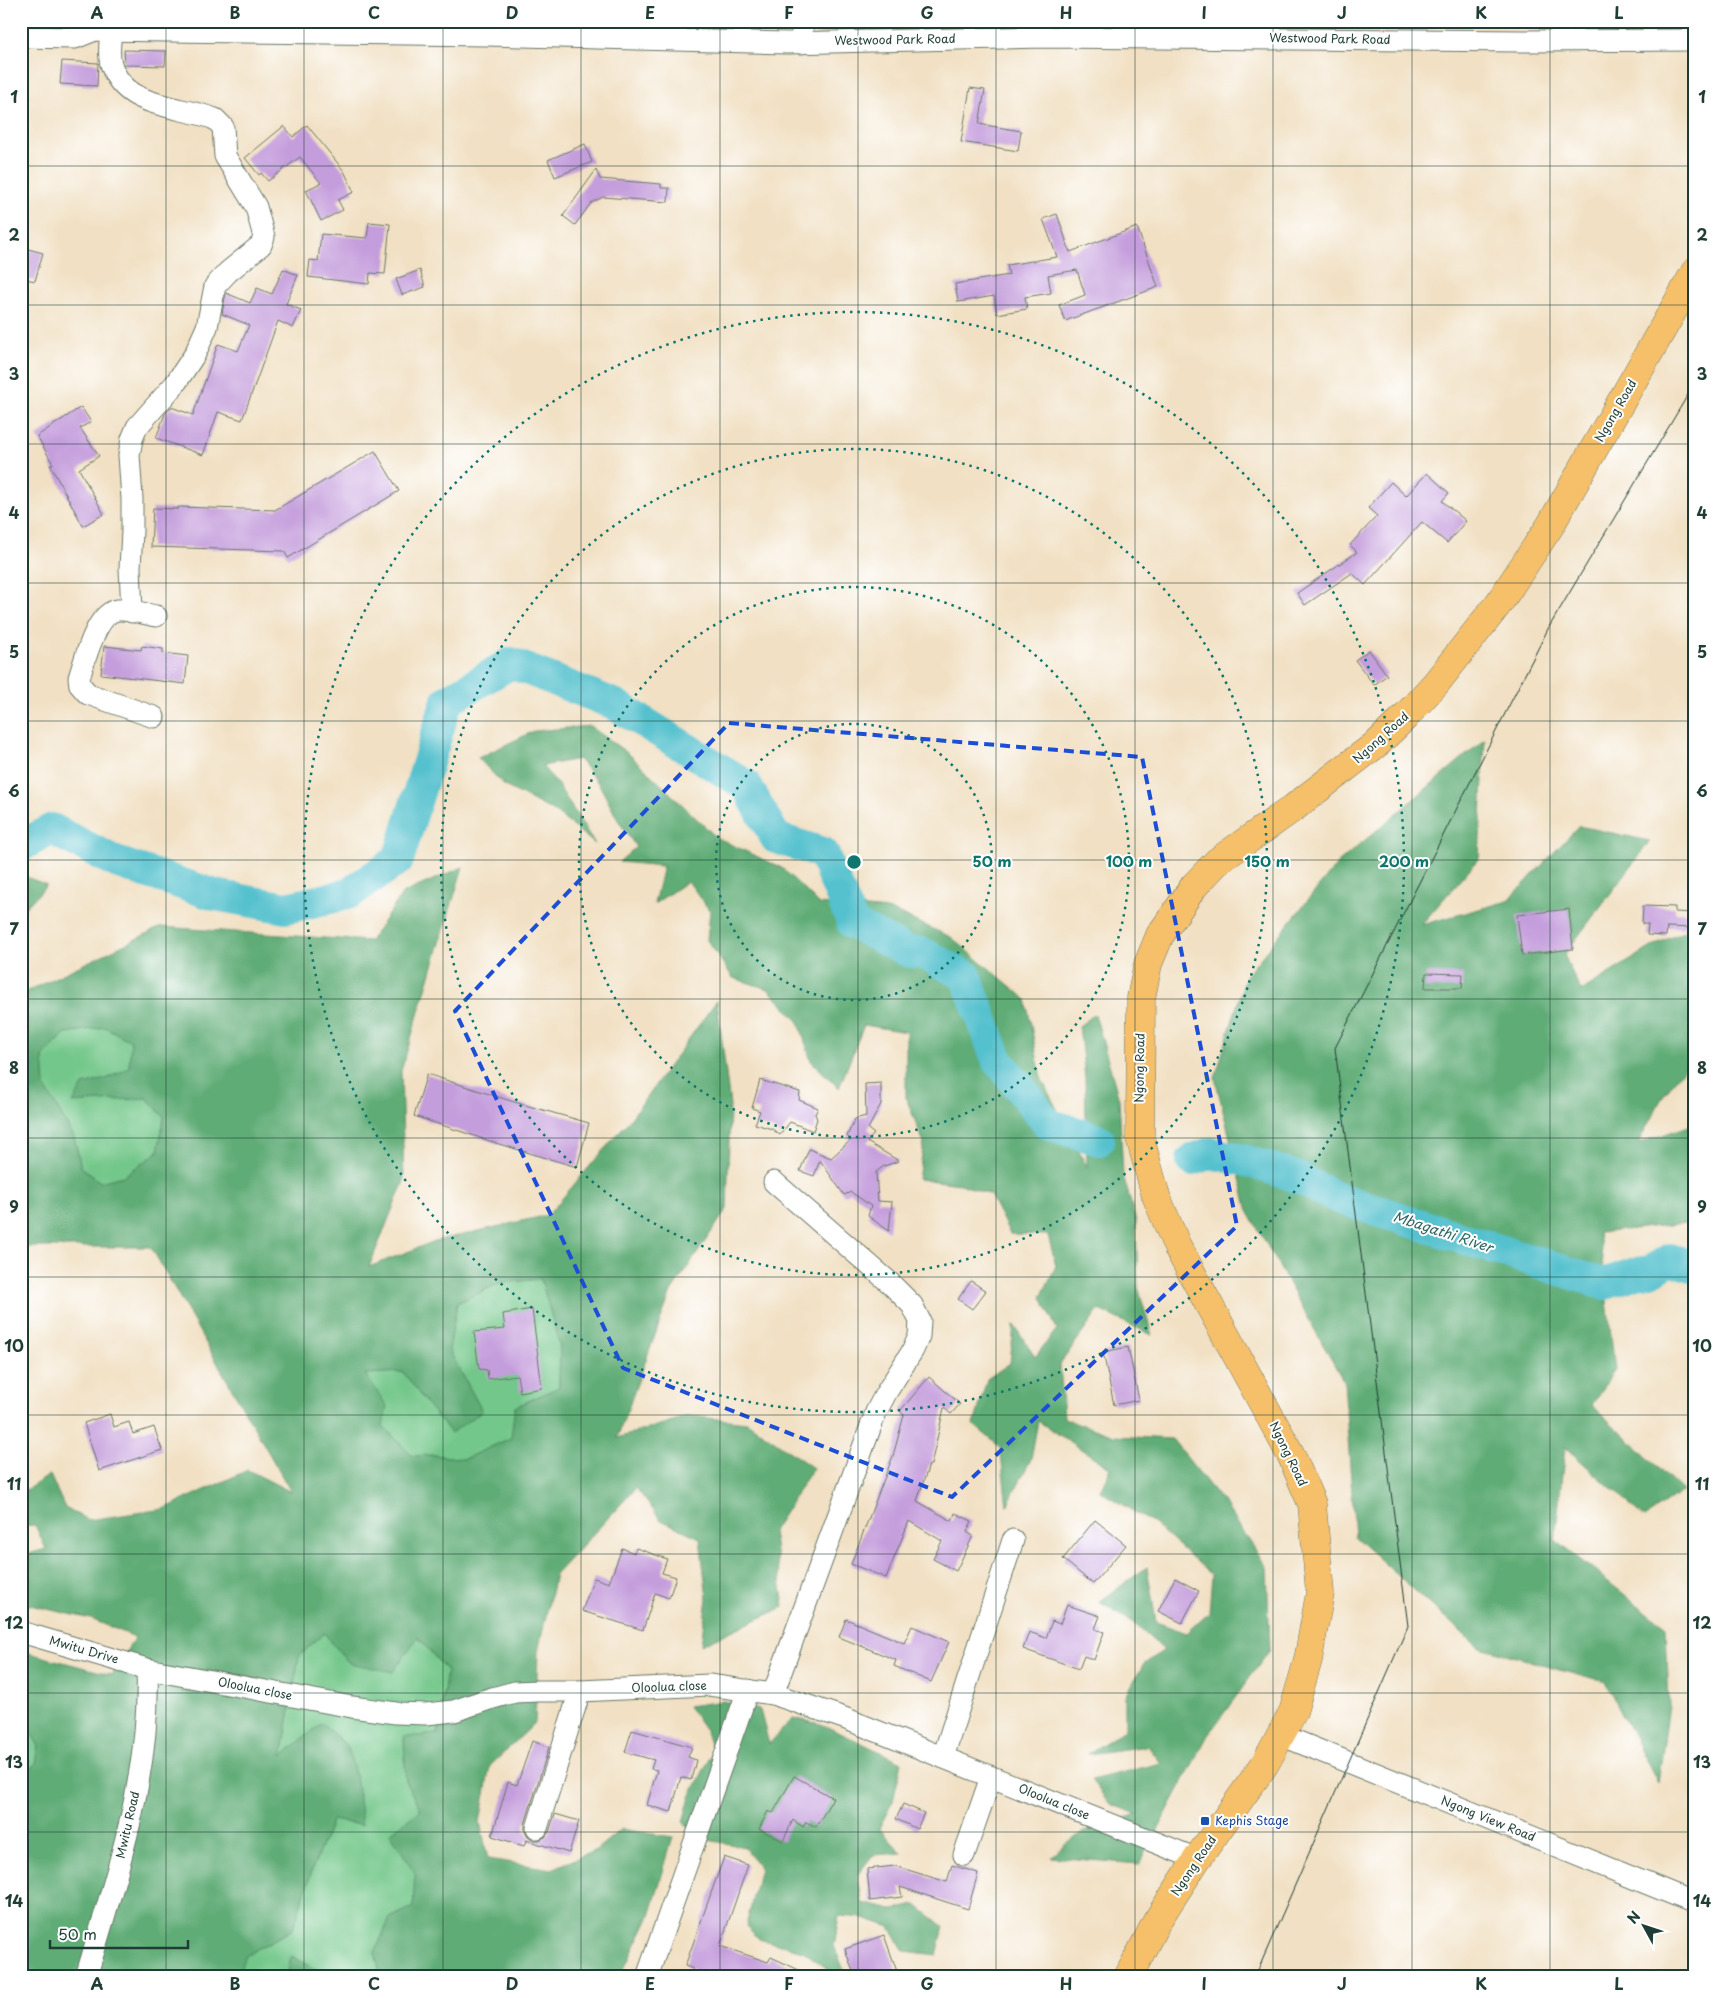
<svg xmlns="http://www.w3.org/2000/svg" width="1716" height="1998" viewBox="0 0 1716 1998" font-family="'Playpen Sans',sans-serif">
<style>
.green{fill:#73c78a;stroke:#49825f}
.forest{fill:#5eac76;stroke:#3e7455;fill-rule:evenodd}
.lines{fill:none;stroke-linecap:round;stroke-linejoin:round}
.river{stroke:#54c1ce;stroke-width:32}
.building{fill:#c49ddc}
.minor-casing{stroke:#687666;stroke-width:23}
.major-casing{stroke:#687666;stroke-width:29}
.minor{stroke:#fff;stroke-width:21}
.major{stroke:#f6c06b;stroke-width:28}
.tram{stroke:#1f3d34;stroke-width:1}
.marked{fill:none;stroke:#1d4ed8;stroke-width:4;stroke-dasharray:10 6;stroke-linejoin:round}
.grid{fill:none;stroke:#1f3d34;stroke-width:1;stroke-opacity:0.55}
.ring{fill:none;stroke:#0f766e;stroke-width:2.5;stroke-dasharray:2.5 5}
.transit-dot{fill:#1a4fb4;stroke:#fff;stroke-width:2}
.labels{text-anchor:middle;stroke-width:4;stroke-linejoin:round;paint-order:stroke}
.street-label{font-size:12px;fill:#1f3d34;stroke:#fff}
.transit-label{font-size:12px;fill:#164399;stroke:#fff;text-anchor:start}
.water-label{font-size:14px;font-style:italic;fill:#2f6562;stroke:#fff}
.centre{fill:#0f766e;stroke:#fff;stroke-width:2.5}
.ring-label{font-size:15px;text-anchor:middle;font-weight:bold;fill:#0f766e;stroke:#fff;stroke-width:4;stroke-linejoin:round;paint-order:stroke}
.neatline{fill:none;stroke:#1f3d34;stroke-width:2}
.grid-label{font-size:16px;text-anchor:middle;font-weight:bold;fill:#1f3d34}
</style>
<rect width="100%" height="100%" fill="#fff"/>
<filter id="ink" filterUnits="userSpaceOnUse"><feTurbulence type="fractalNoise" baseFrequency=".02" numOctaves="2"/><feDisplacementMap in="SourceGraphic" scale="10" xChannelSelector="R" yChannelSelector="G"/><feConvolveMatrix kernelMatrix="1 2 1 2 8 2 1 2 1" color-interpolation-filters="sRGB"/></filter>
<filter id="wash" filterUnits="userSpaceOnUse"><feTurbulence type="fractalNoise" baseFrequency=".0096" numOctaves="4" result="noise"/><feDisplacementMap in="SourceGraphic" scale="20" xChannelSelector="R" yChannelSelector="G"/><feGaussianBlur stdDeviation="1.12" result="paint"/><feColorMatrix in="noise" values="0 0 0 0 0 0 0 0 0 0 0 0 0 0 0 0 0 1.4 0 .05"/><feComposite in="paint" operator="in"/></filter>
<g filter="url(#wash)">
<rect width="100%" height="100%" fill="#f1e0c3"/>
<g class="green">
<polygon points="105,1027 131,1041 129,1068 106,1079 83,1085 115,1100 147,1098 164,1117 158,1152 124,1176 100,1182 81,1167 74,1137 45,1087 43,1057 65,1033"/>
<polygon points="541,1279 560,1346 559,1387 515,1407 511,1438 464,1459 434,1455 412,1456 383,1426 364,1374 403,1372 426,1403 482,1411 449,1350 457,1303 500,1283"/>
<polygon points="324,1633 349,1663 418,1637 447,1671 438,1734 404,1738 406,1783 421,1810 390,1833 416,1873 413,1907 390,1918 375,1952 381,1977 330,1977 292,1956 287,1977 237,1977 244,1956 293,1929 313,1867 332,1820 361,1825 322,1723 282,1757 299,1656"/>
<polygon points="21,1717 39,1746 36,1764 21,1778"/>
</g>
<g class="forest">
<polygon points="590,726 630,755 717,838 782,868 819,904 890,910 951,937 1026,999 1041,1078 1087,1167 1085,1078 1079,1026 1095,1014 1119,1099 1123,1175 1136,1221 1138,1287 1152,1335 1099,1310 1060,1364 1064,1418 1114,1436 1172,1439 1226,1506 1267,1567 1270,1650 1208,1735 1139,1864 1051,1857 1081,1833 1137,1814 1110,1804 1091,1780 1161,1763 1148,1746 1087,1754 1125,1730 1125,1697 1143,1665 1164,1650 1132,1622 1099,1602 1147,1567 1156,1622 1187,1633 1209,1613 1212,1575 1154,1524 1100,1491 1110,1468 1038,1421 1031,1459 1007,1506 1000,1447 974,1425 987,1379 1010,1363 1014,1325 1035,1357 1057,1329 1041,1297 1056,1266 1048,1235 1010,1234 990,1195 961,1184 918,1179 924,1143 906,1098 906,1032 864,1025 839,1088 811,1061 799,1022 768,989 733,978 707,940 710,911 688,881 654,904 663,866 619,862 636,847 618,820 599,784 579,759 542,766 558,785 595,844 555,812 505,786 478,758 534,731"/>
<polygon points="1485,739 1479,858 1421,925 1508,901 1579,826 1650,841 1564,955 1581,991 1658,943 1692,928 1695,931 1695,1054 1663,1096 1638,1143 1695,1124 1695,1222 1599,1233 1615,1369 1592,1405 1683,1491 1645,1518 1565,1447 1555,1540 1666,1627 1669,1706 1658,1784 1606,1682 1477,1646 1355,1537 1344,1382 1248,1211 1215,1078 1246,976 1338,863"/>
<path d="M 463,867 L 401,1071 L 404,1181 L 369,1267 L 435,1241 L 548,1215 L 632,1117 L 717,1000 L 730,1106 L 727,1209 L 671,1292 L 617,1438 L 689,1416 L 747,1422 L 813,1468 L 773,1531 L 784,1607 L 701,1645 L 707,1598 L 700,1538 L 661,1520 L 636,1488 L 555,1575 L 538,1652 L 535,1723 L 490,1766 L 480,1822 L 488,1859 L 552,1869 L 596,1850 L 621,1829 L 673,1837 L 651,1913 L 620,1977 L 381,1977 L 375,1952 L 390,1918 L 413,1907 L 415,1873 L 390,1833 L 421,1810 L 406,1783 L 404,1737 L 438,1734 L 447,1671 L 418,1637 L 393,1672 L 349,1663 L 324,1633 L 299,1656 L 282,1756 L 322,1723 L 348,1747 L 357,1782 L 362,1825 L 332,1820 L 313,1867 L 293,1929 L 245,1956 L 237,1977 L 21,1977 L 21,1778 L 36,1764 L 39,1746 L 21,1717 L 21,1651 L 112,1675 L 135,1637 L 91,1619 L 21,1603 L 21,1556 L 46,1549 L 35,1525 L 21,1526 L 21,1493 L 50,1475 L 65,1508 L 88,1520 L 164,1509 L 248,1470 L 291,1492 L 151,1247 L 21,1247 L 21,994 L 161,927 L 370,941 L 403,893 ZM 105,1027 L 131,1041 L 129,1068 L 106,1079 L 83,1085 L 73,1103 L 147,1098 L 164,1117 L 158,1152 L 124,1176 L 100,1182 L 81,1167 L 74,1137 L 45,1087 L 43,1057 L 65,1033 ZM 541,1279 L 560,1346 L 559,1387 L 515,1407 L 511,1438 L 464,1459 L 434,1455 L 412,1456 L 383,1426 L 387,1406 L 365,1374 L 403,1372 L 426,1403 L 451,1433 L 482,1411 L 449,1350 L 457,1303 L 500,1283 Z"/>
<polygon points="21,875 47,885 21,912"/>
<polygon points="723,1701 760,1710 769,1744 793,1718 821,1724 902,1762 893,1801 879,1828 902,1853 873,1855 858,1874 862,1903 893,1910 916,1905 944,1927 937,1955 904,1951 890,1927 864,1918 839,1916 834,1946 847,1977 829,1977 828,1969 803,1951 759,1939 746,1926 760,1868 745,1847 708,1840 683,1822 690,1797 713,1752 705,1730 688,1706"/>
<polygon points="291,1956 330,1977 287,1977"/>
</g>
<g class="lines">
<g class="river">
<polyline points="21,846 52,829 116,862 215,895 286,908 348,894 398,860 447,701 511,663 614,704 746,785 776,838 823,853 853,924 909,952 923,953 966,976 997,1059 1048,1124 1099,1140"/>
<polyline points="1192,1160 1210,1153 1244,1160 1294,1176 1338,1198 1604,1284 1636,1273 1651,1271 1670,1259 1695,1267"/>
</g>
</g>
<g id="blocks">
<g class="building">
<polygon points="124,50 166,51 165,66 125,65"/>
<polygon points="62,61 98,63 97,86 60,84"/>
<polygon points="970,88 985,90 979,124 1021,131 1018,151 961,142"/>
<polygon points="307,125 344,171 354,192 338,200 343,210 321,221 306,190 321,183 300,157 268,181 261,173 259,175 245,158 284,126 293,137"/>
<polygon points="585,144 592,162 555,177 548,160"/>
<polygon points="596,170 600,179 661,184 661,188 669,188 668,202 603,197 591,203 575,225 563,216"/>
<polygon points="1057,214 1070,252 1137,227 1158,287 1065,321 1059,305 1085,295 1077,270 1048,275 1051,293 1025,297 1027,309 997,314 994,296 958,302 955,284 1009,275 1007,265 1057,257 1043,219"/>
<polygon points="369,222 390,224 385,274 370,273 369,284 308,277 310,260 318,261 321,234 367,238"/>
<polygon points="21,247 43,253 35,281 21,278"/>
<polygon points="283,269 298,275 286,304 301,310 293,328 278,321 242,420 218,412 203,455 156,438 165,414 171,407 193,415 218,344 238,351 249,325 222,314 226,293 250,303 257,288 272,294"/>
<polygon points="420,270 425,287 402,295 396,279"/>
<polygon points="81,407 91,422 80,428 99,456 79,469 104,514 83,526 50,465 53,464 37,436"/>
<polygon points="375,451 399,491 288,558 284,551 151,547 153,508 178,509 178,507 275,510"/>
<polygon points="1427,473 1449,493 1442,501 1466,521 1447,543 1422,522 1365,585 1352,573 1305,605 1297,593 1357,552 1350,545 1377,516 1368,508 1391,482 1406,496"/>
<polygon points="104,646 141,650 142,646 163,649 163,653 188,656 185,684 101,674"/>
<polygon points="1369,650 1387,675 1374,685 1355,660"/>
<polygon points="1643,906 1675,907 1675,912 1695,913 1695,928 1667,927 1666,936 1647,935 1648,924 1642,924"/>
<polygon points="1569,909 1573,949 1522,955 1517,915"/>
<polygon points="1426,973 1463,974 1462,988 1425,988"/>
<polygon points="427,1074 511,1101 589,1123 577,1167 499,1144 414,1116"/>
<polygon points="760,1080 800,1092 799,1100 818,1108 815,1114 817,1119 813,1131 790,1122 780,1135 772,1129 755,1124 760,1111 752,1108"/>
<polygon points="881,1083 881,1104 868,1129 874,1134 867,1142 899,1161 884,1166 876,1172 878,1201 892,1202 889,1231 868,1216 871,1206 851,1192 844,1195 820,1160 814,1176 800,1171 809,1149 831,1158 851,1140 847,1136 855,1119 866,1116 865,1084"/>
<polygon points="971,1281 986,1291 972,1309 958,1299"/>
<polygon points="532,1309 542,1388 520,1392 517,1375 488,1379 487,1370 479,1369 474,1332 505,1329 503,1314"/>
<polygon points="1128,1347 1139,1400 1114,1405 1103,1352"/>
<polygon points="929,1377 960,1404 951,1414 944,1408 931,1465 929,1465 917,1501 952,1521 955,1513 972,1521 967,1532 973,1536 956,1571 933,1559 942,1541 909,1521 886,1578 851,1564 893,1456 904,1415 900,1411"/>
<polygon points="110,1414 114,1427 129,1422 133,1434 154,1427 162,1450 99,1471 84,1423"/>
<polygon points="1095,1520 1126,1545 1093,1584 1063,1559"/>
<polygon points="622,1548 634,1553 636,1548 667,1559 662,1573 676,1577 669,1598 655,1593 643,1630 582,1611 594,1578 609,1583"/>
<polygon points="1175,1578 1199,1591 1182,1623 1158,1611"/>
<polygon points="1067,1605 1100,1616 1095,1629 1104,1632 1094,1660 1084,1656 1079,1669 1023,1649 1029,1632 1046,1638 1052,1621 1060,1624"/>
<polygon points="846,1619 904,1643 912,1626 949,1642 931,1682 894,1666 896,1660 839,1637"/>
<polygon points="632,1730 692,1747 688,1757 696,1760 691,1780 681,1777 671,1812 647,1805 657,1770 651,1769 654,1760 625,1752"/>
<polygon points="532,1741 549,1747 525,1824 525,1831 528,1836 533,1840 539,1840 545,1837 549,1832 555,1814 579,1821 569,1853 526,1840 524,1846 492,1836 508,1782 517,1785"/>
<polygon points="794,1776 833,1798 816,1827 806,1822 803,1827 793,1820 783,1841 759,1829 768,1811 773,1813"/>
<polygon points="903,1804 924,1813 917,1829 896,1819"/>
<polygon points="724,1857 748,1865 720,1946 768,1962 771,1957 814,1977 691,1977 693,1969 685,1966"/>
<polygon points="952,1865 978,1873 968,1909 900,1887 902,1897 870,1901 867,1869 895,1866 947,1882"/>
<polygon points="884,1935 899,1977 855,1977 845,1949"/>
</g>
</g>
</g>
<g filter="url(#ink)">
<use href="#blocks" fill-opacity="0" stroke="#687666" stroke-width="1"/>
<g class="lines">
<g class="minor-casing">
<g id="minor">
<path d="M 111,21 C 112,34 107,51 111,64 C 124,109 179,105 215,119 L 223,127 L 225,156 L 256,207 L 264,237 L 261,245 L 228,272 L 215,286 L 207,327 L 195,354 L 175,384 L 137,427 L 132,439 L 129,455 L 132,499 L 132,531 L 130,568 L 132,612"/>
<polyline points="21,37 75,38 95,30 486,35 788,43 1045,37 1523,41 1695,40"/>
<polyline points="801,43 803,21"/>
<path d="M 154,717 L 88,694 L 80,685 L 79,678 C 85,660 96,612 118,610 C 129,609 145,614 156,616"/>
<polyline points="21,1632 147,1669 352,1707 396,1713 426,1714 454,1711 489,1699 515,1692 538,1691 580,1691 709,1685 773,1694 844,1718 1197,1859"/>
<polyline points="773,1694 876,1412 886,1393 913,1350 919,1336 920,1321 912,1305 890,1283 774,1182"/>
<polyline points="1281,1735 1695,1903"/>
<polyline points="943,1757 1013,1540"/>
<polyline points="537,1828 580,1691"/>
<polyline points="964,1855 991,1777"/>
<path d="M 86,1977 C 116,1877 151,1775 147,1669"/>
<polyline points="647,1977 748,1690"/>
</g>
</g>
<g class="major-casing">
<polyline id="major" points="1128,1977 1157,1921 1197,1859 1265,1764 1293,1712 1308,1660 1320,1593 1312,1504 1292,1457 1177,1246 1156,1196 1140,1138 1141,998 1148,964 1160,935 1177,911 1194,886 1218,861 1292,809 1379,742 1405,717 1436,683 1499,603 1550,526 1695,272"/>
</g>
<use href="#minor" class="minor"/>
<use href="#major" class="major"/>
<polyline class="tram" points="1255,1977 1408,1626 1335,1048 1549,627 1695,383"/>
</g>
</g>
<path class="marked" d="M 729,723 L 1142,757 L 1237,1226 L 952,1497 L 623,1368 L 455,1011 Z"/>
<path class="grid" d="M 166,21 L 166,1977M 304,21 L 304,1977M 443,21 L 443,1977M 581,21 L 581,1977M 720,21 L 720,1977M 858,21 L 858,1977M 996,21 L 996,1977M 1135,21 L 1135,1977M 1273,21 L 1273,1977M 1412,21 L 1412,1977M 1550,21 L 1550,1977M 21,166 L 1695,166M 21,305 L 1695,305M 21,444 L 1695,444M 21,583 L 1695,583M 21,721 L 1695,721M 21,860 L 1695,860M 21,999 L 1695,999M 21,1138 L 1695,1138M 21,1277 L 1695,1277M 21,1415 L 1695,1415M 21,1554 L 1695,1554M 21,1693 L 1695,1693M 21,1832 L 1695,1832"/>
<g class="ring">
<circle cx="854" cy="862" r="138"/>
<circle cx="854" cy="862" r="275"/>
<circle cx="854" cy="862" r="413"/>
<circle cx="854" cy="862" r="550"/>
</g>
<rect class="transit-dot" x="1200" y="1816" width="10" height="10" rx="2.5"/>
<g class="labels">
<g class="street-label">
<text transform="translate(1330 39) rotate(1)" y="4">Westwood Park Road</text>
<text transform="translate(895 40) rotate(-1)" y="4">Westwood Park Road</text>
<text transform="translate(1616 411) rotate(-60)" y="4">Ngong Road</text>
<text transform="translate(1381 738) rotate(-42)" y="4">Ngong Road</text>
<text transform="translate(1140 1068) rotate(-89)" y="4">Ngong Road</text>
<text transform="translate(1288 1454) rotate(64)" y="4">Ngong Road</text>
<text transform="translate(84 1650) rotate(16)" y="4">Mwitu Drive</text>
<text transform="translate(669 1687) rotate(-2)" y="4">Oloolua close</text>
<text transform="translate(255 1689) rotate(11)" y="4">Oloolua close</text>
<text transform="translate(1054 1802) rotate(22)" y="4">Oloolua close</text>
<text transform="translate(1488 1819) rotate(22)" y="4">Ngong View Road</text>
<text transform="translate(128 1825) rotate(-77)" y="4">Mwitu Road</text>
<text transform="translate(1194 1866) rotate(-56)" y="4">Ngong Road</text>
</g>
<g class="transit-label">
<text x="1215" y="1825">Kephis Stage</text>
</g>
<g class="water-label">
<text transform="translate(1443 1232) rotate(18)" y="5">Mbagathi River</text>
</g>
</g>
<circle cx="854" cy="862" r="8" class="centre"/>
<g class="ring-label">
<text x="992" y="867">50 m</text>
<text x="1129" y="867">100 m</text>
<text x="1267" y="867">150 m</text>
<text x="1404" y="867">200 m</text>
</g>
<rect width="1716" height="1998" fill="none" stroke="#fff" stroke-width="55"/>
<g transform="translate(1644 1926) rotate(310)" stroke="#ffffff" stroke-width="4" paint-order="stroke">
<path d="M0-4L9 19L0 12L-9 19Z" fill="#1f3d34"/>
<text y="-8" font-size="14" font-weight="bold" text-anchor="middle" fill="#1f3d34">N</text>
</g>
<path d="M50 1940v8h138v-8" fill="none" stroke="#1f3d34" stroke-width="2.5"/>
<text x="58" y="1940" font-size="15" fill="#1f3d34" stroke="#ffffff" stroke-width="4" paint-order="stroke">50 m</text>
<rect x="28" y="28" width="1660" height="1942" class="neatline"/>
<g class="grid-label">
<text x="97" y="19">A</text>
<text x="235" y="19">B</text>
<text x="374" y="19">C</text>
<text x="512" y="19">D</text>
<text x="650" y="19">E</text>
<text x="789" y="19">F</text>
<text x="927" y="19">G</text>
<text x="1066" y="19">H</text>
<text x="1204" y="19">I</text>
<text x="1342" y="19">J</text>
<text x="1481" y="19">K</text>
<text x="1619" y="19">L</text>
<text x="14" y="103">1</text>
<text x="1702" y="103">1</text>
<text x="14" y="241">2</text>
<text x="1702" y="241">2</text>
<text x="14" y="380">3</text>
<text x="1702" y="380">3</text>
<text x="14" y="519">4</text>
<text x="1702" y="519">4</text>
<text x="14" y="658">5</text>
<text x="1702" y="658">5</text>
<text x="14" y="797">6</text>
<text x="1702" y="797">6</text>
<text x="14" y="935">7</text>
<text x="1702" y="935">7</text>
<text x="14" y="1074">8</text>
<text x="1702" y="1074">8</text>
<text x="14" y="1213">9</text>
<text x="1702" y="1213">9</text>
<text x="14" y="1352">10</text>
<text x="1702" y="1352">10</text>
<text x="14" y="1490">11</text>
<text x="1702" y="1490">11</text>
<text x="14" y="1629">12</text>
<text x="1702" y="1629">12</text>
<text x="14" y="1768">13</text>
<text x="1702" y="1768">13</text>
<text x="14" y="1907">14</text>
<text x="1702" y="1907">14</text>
<text x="97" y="1990">A</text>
<text x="235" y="1990">B</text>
<text x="374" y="1990">C</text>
<text x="512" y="1990">D</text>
<text x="650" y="1990">E</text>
<text x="789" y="1990">F</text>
<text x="927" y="1990">G</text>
<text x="1066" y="1990">H</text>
<text x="1204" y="1990">I</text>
<text x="1342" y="1990">J</text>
<text x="1481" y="1990">K</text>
<text x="1619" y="1990">L</text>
</g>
</svg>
